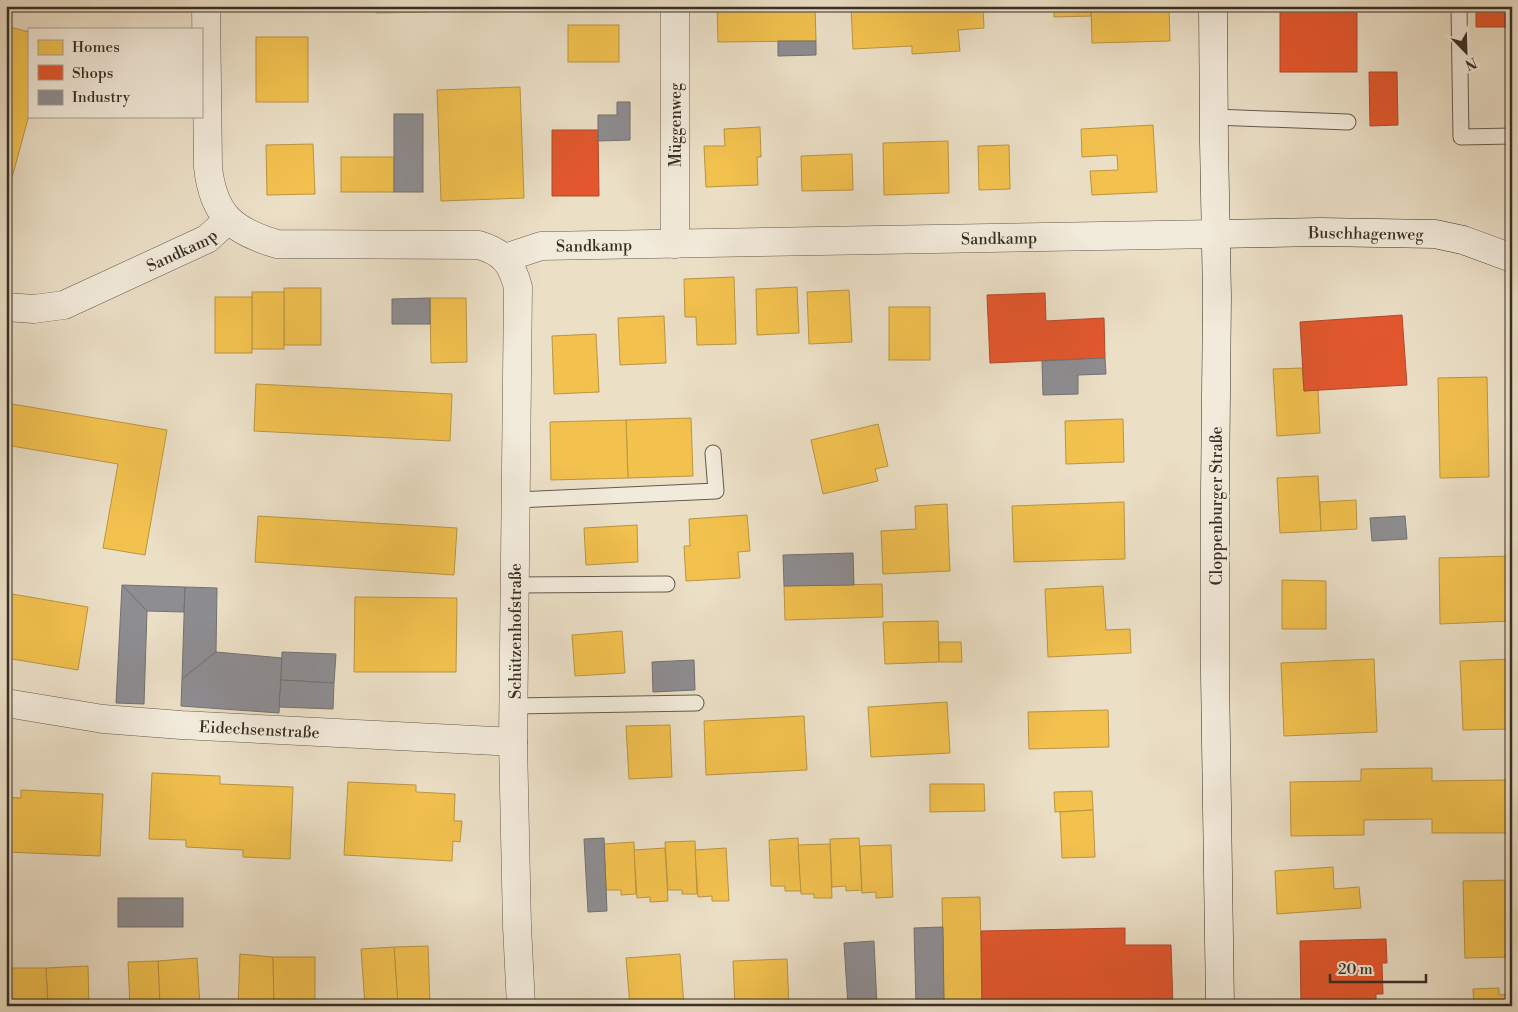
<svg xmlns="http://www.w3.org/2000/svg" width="1518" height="1012" viewBox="0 0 1518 1012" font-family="'Libre Bodoni',serif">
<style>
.homes{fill:#f2c14e;stroke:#ba9542}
.shops{fill:#e4572e;stroke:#b04b2b}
.industry{fill:#8d8d92;stroke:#737171}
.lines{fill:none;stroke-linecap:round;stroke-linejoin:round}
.lane-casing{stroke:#645b4d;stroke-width:17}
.street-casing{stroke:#645b4d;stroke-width:29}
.secondary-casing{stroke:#372f25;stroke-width:29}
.lane{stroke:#f2eada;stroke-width:15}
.street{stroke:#f2eada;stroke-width:28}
.secondary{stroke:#f2eada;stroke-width:28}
.labels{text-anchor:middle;stroke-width:5;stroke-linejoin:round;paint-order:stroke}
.street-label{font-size:16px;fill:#372f25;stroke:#f2eada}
</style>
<rect width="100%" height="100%" fill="#ebdfc6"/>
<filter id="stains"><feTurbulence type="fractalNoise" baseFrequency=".004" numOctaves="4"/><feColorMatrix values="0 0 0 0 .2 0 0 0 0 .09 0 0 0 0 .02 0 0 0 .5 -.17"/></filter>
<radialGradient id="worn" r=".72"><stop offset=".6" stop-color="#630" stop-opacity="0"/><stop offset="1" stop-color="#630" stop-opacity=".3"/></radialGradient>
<g class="homes">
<polygon points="253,6 333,6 253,7"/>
<polygon points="376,6 428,6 428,12 376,13"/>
<polygon points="717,6 815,6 816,41 718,42"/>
<polygon points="851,6 983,6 984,28 958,30 960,51 912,54 912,46 853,49"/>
<polygon points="1054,6 1091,6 1091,16 1054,17"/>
<polygon points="1091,6 1169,6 1170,41 1092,43"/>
<rect x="568" y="25" width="51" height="37"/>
<polygon points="6,26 29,32 29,115 6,200"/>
<rect x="256" y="37" width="52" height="65"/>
<polygon points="520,87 524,198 441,201 437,90"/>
<polygon points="1153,125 1157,192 1092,195 1090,171 1118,170 1117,155 1082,157 1081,129"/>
<polygon points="760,127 761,157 757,157 758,185 706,187 704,146 725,146 724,129"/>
<polygon points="948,141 949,193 884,195 883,143"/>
<polygon points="313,144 315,194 267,195 266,145"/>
<polygon points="1009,145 1010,189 979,190 978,146"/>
<polygon points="852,154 853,190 802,191 801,156"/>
<rect x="341" y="157" width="53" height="35"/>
<polygon points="734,277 736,344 697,345 696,317 685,317 684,279"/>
<polygon points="797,287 799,333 757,335 756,289"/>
<rect x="284" y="288" width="37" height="57"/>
<polygon points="849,290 852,342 809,344 807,292"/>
<rect x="252" y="292" width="32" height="57"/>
<rect x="215" y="297" width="37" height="56"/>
<polygon points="430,298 466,298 467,362 431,363"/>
<rect x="889" y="307" width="41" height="53"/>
<polygon points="664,316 666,363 620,365 618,318"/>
<polygon points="596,334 599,392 554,394 552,336"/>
<polygon points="1302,368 1304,391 1318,390 1320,433 1277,436 1273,369"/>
<polygon points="1487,377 1489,477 1440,478 1438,378"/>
<polygon points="256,384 452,394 450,441 254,431"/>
<polygon points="6,403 167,430 145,555 103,548 118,464 6,445"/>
<polygon points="691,418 693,476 628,478 626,420"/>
<polygon points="1123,419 1124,462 1066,464 1065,421"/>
<polygon points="626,420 628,478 551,480 550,422"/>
<polygon points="878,424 888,466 875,469 878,481 823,494 811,440"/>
<polygon points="1318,476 1321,531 1280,533 1277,478"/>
<polygon points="1356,500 1357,529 1321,531 1320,502"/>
<polygon points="1124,502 1125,559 1014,562 1012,506"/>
<polygon points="947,504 950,571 883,574 881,531 916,529 915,506"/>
<polygon points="747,515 750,551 738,552 740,578 686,581 684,546 690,546 689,519"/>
<polygon points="258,516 457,528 454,575 255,562"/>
<polygon points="637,525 638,562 586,565 584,528"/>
<polygon points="1512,556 1512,621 1440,624 1439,558"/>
<polygon points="1282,580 1326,581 1326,629 1282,629"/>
<polygon points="882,584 883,617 785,620 784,586"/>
<polygon points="1103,586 1106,630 1130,629 1131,653 1048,657 1045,589"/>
<polygon points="6,593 88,607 78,670 6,658"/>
<polygon points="355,597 457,598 456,672 354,672"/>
<polygon points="938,621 939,662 885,664 883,622"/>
<polygon points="622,631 625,673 575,676 572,635"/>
<polygon points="939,642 961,642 962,662 939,662"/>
<polygon points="1374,659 1377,732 1284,736 1281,663"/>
<polygon points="1512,659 1512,729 1463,730 1460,661"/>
<polygon points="947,702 950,753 871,757 868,707"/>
<polygon points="1108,710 1109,747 1029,749 1028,712"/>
<polygon points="804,716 807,770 706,775 704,721"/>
<polygon points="670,725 672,777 629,779 626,726"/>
<polygon points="1432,768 1432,781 1506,780 1507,833 1432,833 1432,819 1364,820 1364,835 1291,836 1290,782 1361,781 1361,769"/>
<polygon points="152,773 220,776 220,784 293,787 290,859 243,857 243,850 186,847 186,840 149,839"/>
<polygon points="348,782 416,785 416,792 455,794 454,821 462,821 460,842 453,841 452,861 344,855"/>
<polygon points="930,784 984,784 985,811 930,812"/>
<polygon points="21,790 103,794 100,856 6,852 6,797 21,798"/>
<polygon points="1092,791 1093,810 1055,812 1054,792"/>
<polygon points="1093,810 1095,857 1062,858 1060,812"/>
<polygon points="798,838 801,891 785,891 785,886 771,886 769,840"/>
<polygon points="859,838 862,890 846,891 846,886 832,887 830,839"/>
<polygon points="695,841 697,894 682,894 682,890 668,890 665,842"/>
<polygon points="634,842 636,894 621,895 621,890 606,890 604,844"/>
<polygon points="830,844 832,898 814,898 814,894 801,894 798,845"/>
<polygon points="891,845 893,897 876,898 876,892 862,893 860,846"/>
<polygon points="665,848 668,901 650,902 650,897 637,898 634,850"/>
<polygon points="726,848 729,901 712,901 712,896 698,897 695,850"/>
<polygon points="1333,867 1334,889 1359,887 1361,908 1277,914 1275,871"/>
<polygon points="1512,880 1512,957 1465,958 1463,881"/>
<polygon points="980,897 982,1006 944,1006 942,898"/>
<polygon points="428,946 430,1004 398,1006 394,947"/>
<polygon points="394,947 398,1006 365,1006 361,949"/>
<polygon points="240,954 273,957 274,1006 238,1006"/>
<polygon points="680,954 684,1006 630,1006 626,958"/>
<polygon points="273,957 315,957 315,1006 274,1006"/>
<polygon points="197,958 200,1006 160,1006 158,961"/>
<polygon points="787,959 789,1006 735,1006 733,961"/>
<polygon points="158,961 160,1006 130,1006 128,962"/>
<polygon points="88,966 89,1006 48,1006 46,968"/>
<polygon points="12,968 46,968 48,1006 13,1006"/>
<polygon points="1499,988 1499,995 1512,994 1512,1006 1474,1006 1473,989"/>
</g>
<g class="shops">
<rect x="1280" y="6" width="77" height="66"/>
<polygon points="1476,6 1512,6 1512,62 1511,27 1476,27"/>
<polygon points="1369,72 1397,72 1398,125 1370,126"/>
<polygon points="552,130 598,130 599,196 552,196"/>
<polygon points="1045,293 1046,321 1104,318 1105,358 990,363 987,295"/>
<polygon points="1402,315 1407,385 1304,391 1300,322"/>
<polygon points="1125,928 1125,945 1171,945 1173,1006 982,1006 981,931"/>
<polygon points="1386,939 1387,963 1382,963 1383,994 1376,994 1376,1006 1301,1006 1300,941"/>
</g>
<g class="industry">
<polygon points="778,41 816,41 816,55 778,56"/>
<polygon points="617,102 630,102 630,140 598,141 598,115 617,115"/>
<rect x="394" y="114" width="29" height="78"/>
<polygon points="430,298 430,324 392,324 392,299"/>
<polygon points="1508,351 1512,351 1512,421 1511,421"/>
<polygon points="1105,358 1106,374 1078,375 1078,394 1043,395 1042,361"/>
<polygon points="1405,516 1407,539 1372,541 1370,518"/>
<polygon points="853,553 854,585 784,586 783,555"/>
<polygon points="122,585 185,587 184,612 147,611"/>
<polygon points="122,585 147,611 144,704 116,703"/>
<polygon points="185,587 217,588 216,652 182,679"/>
<polygon points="216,652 282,658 279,713 181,706 182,679"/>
<polygon points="282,652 336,654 334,683 281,680"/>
<polygon points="694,660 695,690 653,692 652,662"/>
<polygon points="281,680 334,683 333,709 279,707"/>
<polygon points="604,838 607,911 588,912 584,839"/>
<rect x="118" y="898" width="65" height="29"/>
<polygon points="943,927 944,1006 916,1006 914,928"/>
<polygon points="874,941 877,1006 848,1006 844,943"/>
</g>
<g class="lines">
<g class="lane-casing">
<g id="lane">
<polyline points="1459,6 1461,137 1512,136"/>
<polyline points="1214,117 1348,122"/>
<polyline points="516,500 716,491 713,453"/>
<polyline points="515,585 667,584"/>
<polyline points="514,706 696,703"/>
</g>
</g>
<g class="street-casing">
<g id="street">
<path d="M 206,6 L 208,167 C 213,214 232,231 277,244 L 479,245 C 504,253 511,262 518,287 L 513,742 L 517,926 L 521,1006"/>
<polyline points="675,6 675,244"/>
<path id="s1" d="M 505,258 L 541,246 L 1216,234"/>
<path id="s2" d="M 6,307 L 34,309 L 64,305 L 207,239 L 228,220"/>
<path id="s3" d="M 6,703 L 103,719 L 181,725 L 513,742"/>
</g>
</g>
<g class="secondary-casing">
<g id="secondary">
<polyline points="1213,6 1214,142 1217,297 1215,492 1215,674 1220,1006"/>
<path id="s4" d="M 1216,234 L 1320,232 L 1435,234 L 1463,240 L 1512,258"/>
</g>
</g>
<use href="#lane" class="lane"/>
<use href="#street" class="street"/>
<use href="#secondary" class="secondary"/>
</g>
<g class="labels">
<g class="street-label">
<text transform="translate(675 125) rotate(-90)" y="6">Müggenweg</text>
<text dy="6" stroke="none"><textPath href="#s4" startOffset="150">Buschhagenweg</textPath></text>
<text dy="6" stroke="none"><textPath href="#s1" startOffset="496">Sandkamp</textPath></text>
<text dy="6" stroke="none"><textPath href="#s1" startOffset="91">Sandkamp</textPath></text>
<text dy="6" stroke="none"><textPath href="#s2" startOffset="188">Sandkamp</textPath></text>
<text transform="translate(1216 506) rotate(-90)" y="6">Cloppenburger Straße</text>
<text transform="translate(515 631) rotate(-90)" y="6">Schützenhofstraße</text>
<text dy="6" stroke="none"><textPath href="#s3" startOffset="255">Eidechsenstraße</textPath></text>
</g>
</g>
<rect width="1518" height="1012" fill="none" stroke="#ebdfc6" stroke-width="25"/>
<rect x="8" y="8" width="1503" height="997" fill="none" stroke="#372f25" stroke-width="2.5"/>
<rect x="12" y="12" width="1493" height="987" fill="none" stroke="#372f25"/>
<rect x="28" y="28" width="175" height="90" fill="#f2eada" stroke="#a79f92"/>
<rect x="38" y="40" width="25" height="15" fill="#f2c14e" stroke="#a79f92"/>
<text x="72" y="52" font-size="15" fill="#372f25">Homes</text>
<rect x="38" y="65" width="25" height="15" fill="#e4572e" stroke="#a79f92"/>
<text x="72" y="78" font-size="15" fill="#372f25">Shops</text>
<rect x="38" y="90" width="25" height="15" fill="#8d8d92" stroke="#a79f92"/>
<text x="72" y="102" font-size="15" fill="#372f25">Industry</text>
<g transform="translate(1466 52) rotate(157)" stroke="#f2eada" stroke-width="4" paint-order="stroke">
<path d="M0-4L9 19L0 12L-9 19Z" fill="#372f25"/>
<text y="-8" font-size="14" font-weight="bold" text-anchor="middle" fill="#372f25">N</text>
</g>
<path d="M1330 974v8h96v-8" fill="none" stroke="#372f25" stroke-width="2.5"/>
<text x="1338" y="974" font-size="15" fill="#372f25" stroke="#f2eada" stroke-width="4" paint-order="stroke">20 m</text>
<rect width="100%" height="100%" filter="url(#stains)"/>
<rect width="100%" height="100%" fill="url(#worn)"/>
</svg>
